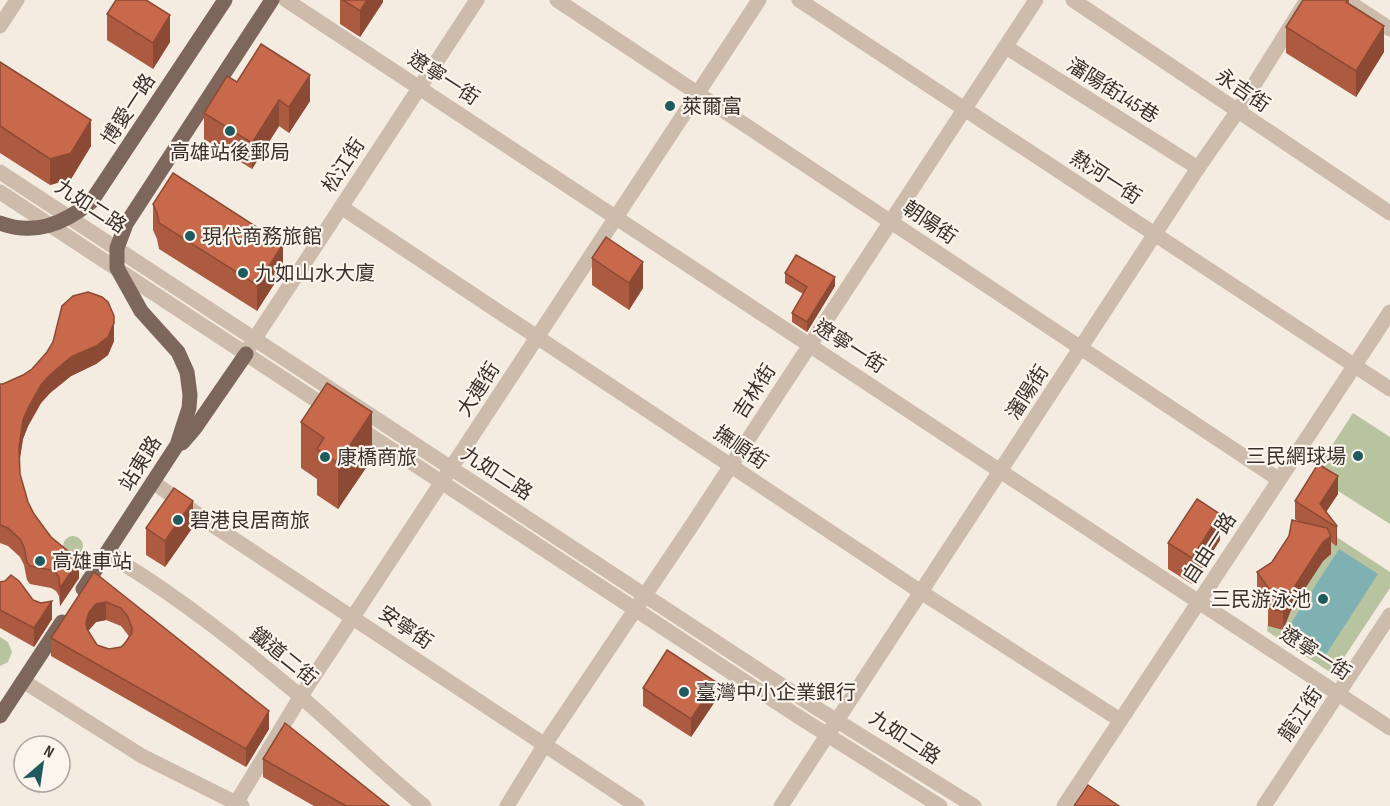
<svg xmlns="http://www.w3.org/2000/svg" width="1390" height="806" viewBox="0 0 1390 806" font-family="'Sofia Sans Condensed','Noto Sans TC',sans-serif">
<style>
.green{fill:#b8c4a0}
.water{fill:#7fb0b2}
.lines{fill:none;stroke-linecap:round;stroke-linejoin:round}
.minor{stroke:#cdbbac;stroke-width:15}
.major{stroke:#7d675c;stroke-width:15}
.wall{fill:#ac5a40;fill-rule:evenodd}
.shaded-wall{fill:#8c4a34}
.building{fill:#c8694b;stroke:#8c4a34;stroke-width:1.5;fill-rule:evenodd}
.poi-dot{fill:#1f5a5e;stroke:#fbf5ee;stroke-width:2}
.labels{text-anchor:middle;stroke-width:4.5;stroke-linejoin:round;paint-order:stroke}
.street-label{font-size:20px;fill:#3b302b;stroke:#fbf5ee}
.poi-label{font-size:20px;fill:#3b302b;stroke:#fbf5ee;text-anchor:start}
</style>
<rect width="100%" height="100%" fill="#f4ebe1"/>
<g class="green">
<polygon points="1353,413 1390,437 1390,524 1313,475"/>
<polygon points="1326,530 1390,572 1390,588 1333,674 1267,631 1270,608 1257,590"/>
<circle cx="73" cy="546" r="10"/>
<polygon points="0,637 8,642 12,652 8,662 0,666"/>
</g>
<polygon class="water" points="1339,549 1378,574 1325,656 1286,631"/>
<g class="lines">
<g class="minor">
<polyline points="286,0 1390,728"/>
<polyline points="557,0 1278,479"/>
<polyline points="799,0 1390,389"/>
<polyline points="1073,0 1390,213"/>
<polyline points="1346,0 1390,29"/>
<polyline points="0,26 17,0"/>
<polyline points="1006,47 1198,168"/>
<polyline points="0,172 655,602 818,709 974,806"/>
<polyline points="0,192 331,410"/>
<polyline points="341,207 921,592 1120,720"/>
<polyline points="250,346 477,0"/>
<polyline points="356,426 799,717 940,806"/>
<polyline points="153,482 214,526 637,806"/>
<path d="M 109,550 L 119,561 C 183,600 243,648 300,696 C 342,732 381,771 424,806"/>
<polyline points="23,681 142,756 242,806"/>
<polyline points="236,803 301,696 759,0"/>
<polyline points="507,806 545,744 692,525 1036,0"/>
<polyline points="781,806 1198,168 1237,112 1307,0"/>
<polyline points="1064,806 1390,312"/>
<polyline points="1264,806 1390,615"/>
</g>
<g class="major">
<path d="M 0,223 C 35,236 63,224 91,202 L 225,0"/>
<polyline points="182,443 195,428 246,354"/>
<polyline points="83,589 177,445 189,408 190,395 187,372 178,352 141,311 117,268 117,248 126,224 272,0"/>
<polyline points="0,716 62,622"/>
</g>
</g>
<g class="wall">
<polygon points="340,0 383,0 383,2 360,37 340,24"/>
<polygon points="1349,0 1349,4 1384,52 1356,97 1286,53 1286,27"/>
<polygon points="107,14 170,42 153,69 107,40"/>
<polygon points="0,62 91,146 71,179 50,185 0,153"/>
<polygon points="237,82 310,101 289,133 279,126 252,169 204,139 204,113"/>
<polygon points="153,204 283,270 257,311 159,249 157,239 153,230"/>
<polygon points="592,258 643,288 629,310 592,285"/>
<polygon points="785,273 835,286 807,332 792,322 792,313 803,294 785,283"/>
<polygon points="114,341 108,355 96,364 71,376 50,393 41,403 28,426 23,439 19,461 20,474 28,502 34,514 79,578 60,606 59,596 56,591 51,588 30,584 27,580 24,565 20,557 8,546 0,543 0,384 3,384"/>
<polygon points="301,422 372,459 338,509 317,495 317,479 301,468"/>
<polygon points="1338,494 1326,512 1337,526 1337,544 1336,546 1331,542 1331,554 1323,561 1291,610 1283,630 1268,626 1268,606 1257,590 1257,572 1272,562 1299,522 1295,519 1295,501"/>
<polygon points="193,527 165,567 146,555 146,528"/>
<polygon points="1220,540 1192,584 1168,569 1168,543"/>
<path d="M 94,572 L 269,729 L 246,767 L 51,656 L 51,638 ZM 106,620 L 121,626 L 128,635 L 129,637 L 125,643 L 121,647 L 109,649 L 97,645 L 88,631 L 89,630 L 96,622 Z"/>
<polygon points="0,582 33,600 52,619 34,647 0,628"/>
<polygon points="643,688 716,700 691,737 643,706"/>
<polygon points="263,759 389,806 314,806 263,777"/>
</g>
<g class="shaded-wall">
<polygon points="367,0 383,0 383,2 360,37 360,11"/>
<polygon points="170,15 170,42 153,69 153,43"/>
<polygon points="1384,26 1384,52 1356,97 1356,71"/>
<polygon points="310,75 310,101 289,133 289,107"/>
<polygon points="279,100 279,126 252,169 252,143"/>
<polygon points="91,120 91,146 71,179 50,185 50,159"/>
<polygon points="283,244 283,270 257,311 257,285"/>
<polygon points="643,262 643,288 629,310 629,283"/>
<polygon points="835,277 835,286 807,332 807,322"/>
<polygon points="114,323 114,341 108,355 96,364 71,376 50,393 41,403 28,426 23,439 19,465 19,447 23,420 28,408 41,385 50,375"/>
<polygon points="372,412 372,459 338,509 338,463"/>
<polygon points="1338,476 1338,494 1322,518 1320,504"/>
<polygon points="193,501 193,527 165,567 165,541"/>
<polygon points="1220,514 1220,540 1192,584 1192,558"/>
<polygon points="1337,526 1337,544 1336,546 1336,527"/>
<polygon points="1331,536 1331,554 1323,561 1291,610 1283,630 1283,612 1291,592 1323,542"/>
<polygon points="79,560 79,578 60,606 60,588"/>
<polygon points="52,601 52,619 34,647 34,628"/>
<polygon points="106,602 106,620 96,622 89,630 86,641 86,623 89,612 96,604"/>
<polygon points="716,682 716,700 691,737 691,719"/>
<polygon points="269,711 269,729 246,767 246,749"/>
</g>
<g class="building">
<polygon points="116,0 146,0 170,15 153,43 107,14"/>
<polygon points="343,0 367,0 360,11"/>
<polygon points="1303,0 1348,0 1346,2 1384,26 1356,71 1286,27"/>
<polygon points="261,44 310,75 289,107 279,100 252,143 204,113 227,76 237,82"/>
<polygon points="0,62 91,120 71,153 50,159 0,126"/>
<polygon points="173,173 283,244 257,285 159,223 157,213 153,204"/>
<polygon points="606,237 643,262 629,283 592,258"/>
<polygon points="796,255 835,277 807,322 792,313 807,287 785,273"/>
<polygon points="88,292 102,297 108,302 114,316 114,323 108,337 96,346 71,357 50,375 41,385 28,408 23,420 19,447 20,474 28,502 34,514 51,537 79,560 60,588 59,578 56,573 51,570 30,566 27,562 24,547 20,539 8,528 0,525 0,384 3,384 23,375 32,369 47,352 53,342 62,306 73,296"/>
<polygon points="327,383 372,412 338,463 317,449 324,438 301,422"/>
<polygon points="1318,464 1338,476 1320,504 1337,526 1336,527 1295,501"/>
<polygon points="174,488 193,501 165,541 146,528"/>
<polygon points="1197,499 1220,514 1192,558 1168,543"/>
<polygon points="1292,520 1327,528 1331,536 1323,542 1291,592 1283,612 1268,608 1270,590 1257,572 1272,562 1289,536"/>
<path d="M 94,572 L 269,711 L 246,749 L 51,638 ZM 106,602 L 121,608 L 128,617 L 132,628 L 132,633 L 125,643 L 121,647 L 109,649 L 97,645 L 87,629 L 86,623 L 89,612 L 96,604 Z"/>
<polygon points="11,575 19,581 33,600 41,603 52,601 34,628 0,610 0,582 5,581"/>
<polygon points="667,650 716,682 691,719 643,688"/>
<polygon points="285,723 389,806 346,806 263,759"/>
<polygon points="1088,785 1119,806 1074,806"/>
</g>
<g class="poi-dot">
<circle cx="670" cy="106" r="6"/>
<circle cx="230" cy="131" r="6"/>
<circle cx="190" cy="236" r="6"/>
<circle cx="243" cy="273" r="6"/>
<circle cx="1358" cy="456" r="6"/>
<circle cx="325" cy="457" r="6"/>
<circle cx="178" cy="520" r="6"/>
<circle cx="40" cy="561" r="6"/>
<circle cx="1323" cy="599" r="6"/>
<circle cx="684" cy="692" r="6"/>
</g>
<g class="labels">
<g class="street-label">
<text transform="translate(444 78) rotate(33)" y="7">遼寧一街</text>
<text transform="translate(1113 90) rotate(32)" y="7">瀋陽街145巷</text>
<text transform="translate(1243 90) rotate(34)" y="7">永吉街</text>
<text transform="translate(128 109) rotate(-57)" y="7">博愛一路</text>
<text transform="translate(343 165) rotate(-57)" y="7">松江街</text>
<text transform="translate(1106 177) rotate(33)" y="7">熱河一街</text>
<text transform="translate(91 206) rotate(33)" y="7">九如二路</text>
<text transform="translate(930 222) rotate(34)" y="7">朝陽街</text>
<text transform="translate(850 346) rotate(33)" y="7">遼寧一街</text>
<text transform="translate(478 389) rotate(-57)" y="7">大連街</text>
<text transform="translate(754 391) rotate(-57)" y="7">吉林街</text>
<text transform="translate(1027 392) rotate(-57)" y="7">瀋陽街</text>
<text transform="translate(741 447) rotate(34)" y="7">撫順街</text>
<text transform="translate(140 463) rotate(-58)" y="7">站東路</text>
<text transform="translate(497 473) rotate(33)" y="7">九如二路</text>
<text transform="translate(1209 548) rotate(-57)" y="7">自由一路</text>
<text transform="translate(406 627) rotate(34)" y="7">安寧街</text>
<text transform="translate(1316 653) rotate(33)" y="7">遼寧一街</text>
<text transform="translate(284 656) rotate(39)" y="7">鐵道二街</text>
<text transform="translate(1300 714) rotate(-56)" y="7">龍江街</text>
<text transform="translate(905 737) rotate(33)" y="7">九如二路</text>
</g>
<g class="poi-label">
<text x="682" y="113">萊爾富</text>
<text x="230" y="159" text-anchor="middle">高雄站後郵局</text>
<text x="202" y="243">現代商務旅館</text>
<text x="255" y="280">九如山水大廈</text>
<text x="1346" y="463" text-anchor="end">三民網球場</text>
<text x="337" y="464">康橋商旅</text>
<text x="190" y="527">碧港良居商旅</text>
<text x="52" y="568">高雄車站</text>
<text x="1311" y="606" text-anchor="end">三民游泳池</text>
<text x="696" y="699">臺灣中小企業銀行</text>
</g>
</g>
<g transform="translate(42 764) rotate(29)"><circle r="28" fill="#fbf5ee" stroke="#aea6a0" stroke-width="1.5"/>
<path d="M0-4.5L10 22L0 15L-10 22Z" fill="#1f5a5e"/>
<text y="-9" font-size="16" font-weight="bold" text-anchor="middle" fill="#3b302b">N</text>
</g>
</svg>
